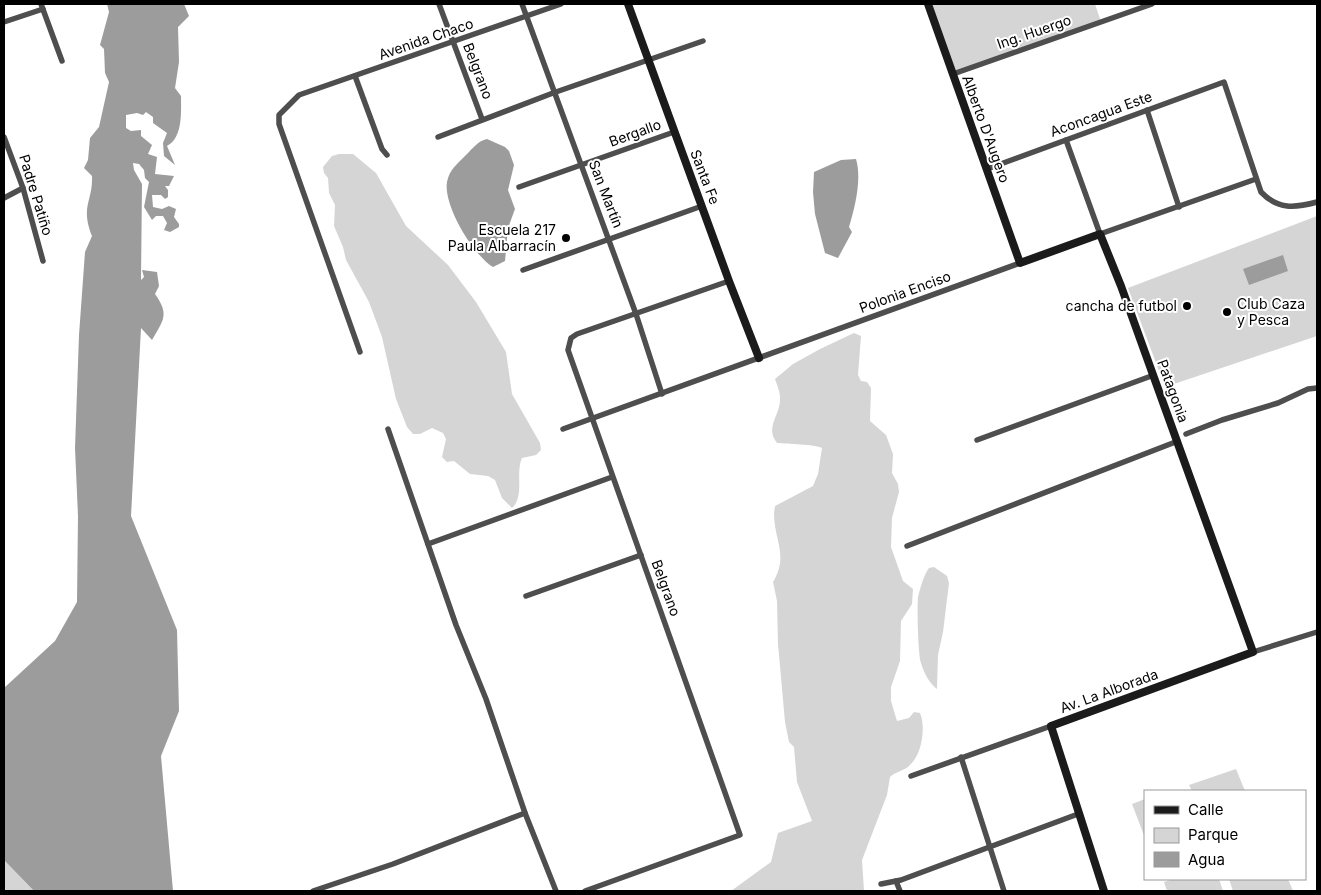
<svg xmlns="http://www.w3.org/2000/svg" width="1321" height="895" viewBox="0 0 1321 895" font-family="Inter,sans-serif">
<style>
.green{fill:#d5d5d5}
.water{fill:#9c9c9c}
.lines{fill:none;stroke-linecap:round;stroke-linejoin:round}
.minor{stroke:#4e4e4e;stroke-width:5.5}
.secondary{stroke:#1b1b1b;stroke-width:8}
.poi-dot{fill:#000;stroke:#fff;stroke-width:2}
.labels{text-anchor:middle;stroke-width:4;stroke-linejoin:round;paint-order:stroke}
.street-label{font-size:14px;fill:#000;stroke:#fff}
.poi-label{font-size:14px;fill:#000;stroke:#fff;text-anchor:end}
</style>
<rect width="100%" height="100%" fill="#fff"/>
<g class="green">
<polygon points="928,4 1095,4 1101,22 953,74"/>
<path d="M 339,154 L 353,154 L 376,173 L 406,226 L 448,265 L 476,302 L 506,352 L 512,394 L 540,443 L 541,450 L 536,455 L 522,458 C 515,473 525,496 512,508 L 502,498 L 495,480 L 488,476 L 470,474 L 454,461 L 447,462 L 442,457 L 446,439 L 443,433 L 432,428 L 420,434 L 413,434 L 407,427 L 396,399 L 382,337 L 369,302 L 346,260 L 343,247 L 334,226 L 335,205 L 329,193 L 328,178 L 324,173 L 323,167 L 332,156 Z"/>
<polygon points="1317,216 1317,336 1165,387 1128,288"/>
<path d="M 854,333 L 861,336 L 858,375 L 861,381 L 867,382 L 871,388 L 870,421 L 886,435 L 893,454 L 892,473 L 898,484 L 899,492 L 892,518 L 891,547 L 903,581 L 913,589 L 912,604 L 901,621 L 900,661 L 891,687 L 891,701 L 897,721 L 909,718 L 914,712 L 920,713 C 926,727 922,754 910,765 C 905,771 896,771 890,777 L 887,795 L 862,860 L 864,891 L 731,891 L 771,862 L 778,833 L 812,821 L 797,782 L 794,747 L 789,742 L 785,722 L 778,644 L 777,601 L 773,582 C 789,555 774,541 774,513 L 775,506 L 813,486 L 818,474 L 822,448 C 814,444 788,444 777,443 C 764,427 781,415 780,398 C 780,391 777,385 775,379 L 793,364 L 820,349 Z"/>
<path d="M 934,567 L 947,576 L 949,583 L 943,632 L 938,655 L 937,689 C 929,683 924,673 921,663 C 918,655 917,606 918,597 C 920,589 924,574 929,568 Z"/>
<polygon points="1236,769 1245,791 1192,791 1189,785"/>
<polygon points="1145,799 1145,838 1132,804"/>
<polygon points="4,860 34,891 4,891"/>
<polygon points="1173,879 1219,879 1223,891 1167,891 1164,882"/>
<polygon points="1229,879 1288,879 1293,891 1233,891"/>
</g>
<g class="water">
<path d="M 107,4 L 184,4 L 189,16 L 178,27 L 179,62 L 175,88 L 181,96 C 181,112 183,138 167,146 L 175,165 L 164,156 L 163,143 L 167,133 L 153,123 L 153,117 L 146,112 L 143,115 L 137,113 L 126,115 L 126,128 L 131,131 L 141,130 L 141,136 L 152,145 L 148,154 L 157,157 L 155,174 L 174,176 L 169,186 L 165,186 L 168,190 L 168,197 L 165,199 L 161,195 L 152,195 L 153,207 L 162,209 L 169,206 L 176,209 L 174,217 L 179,224 L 179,227 L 170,232 L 164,230 L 167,223 L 163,216 L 156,216 L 152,220 L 144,207 L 149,182 L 145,178 L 144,170 L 139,164 L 133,163 L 134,170 L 142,184 L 141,280 L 144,277 L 142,270 L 157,272 L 159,286 L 155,294 C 170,315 163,320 152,340 L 141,328 L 131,516 L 177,630 L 179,711 L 161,756 L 173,891 L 34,891 L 4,860 L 4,688 L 55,641 L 77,602 L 78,516 L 75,448 L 79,335 L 85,252 L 92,236 C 80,206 93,202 92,176 L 84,168 L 88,160 L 90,138 L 99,127 L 109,82 L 105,73 L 104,49 L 100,45 L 109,12 Z"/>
<path d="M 487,139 L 505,147 L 509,151 L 514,165 L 508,190 L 515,209 L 508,228 L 505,261 L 493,267 C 473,255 443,205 447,182 C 449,170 458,163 466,155 C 473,148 478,141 487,139 Z"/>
<path d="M 856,159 C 862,179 855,207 849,227 L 852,232 L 838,258 L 825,253 L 815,214 L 813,192 L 814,172 L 841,160 Z"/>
<polygon points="1283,255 1288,271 1249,285 1243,269"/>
</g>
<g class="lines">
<g class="minor">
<polyline points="41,4 62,61"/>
<polyline points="439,4 482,119"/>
<polyline points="522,4 636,314 662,394"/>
<polyline points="4,22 43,9"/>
<polyline points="953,74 1152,4"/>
<polyline points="355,76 382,149 387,155"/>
<polyline points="1147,110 1179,207"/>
<polyline points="4,137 23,188 43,261"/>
<polyline points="438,137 553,93 703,41"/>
<polyline points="1066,140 1100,234 1256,179"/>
<path d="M 987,169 L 1224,82 L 1261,192 C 1278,210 1295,208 1317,202"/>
<polyline points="519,187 674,132"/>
<polyline points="4,198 23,188"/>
<polyline points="523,270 702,206"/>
<polyline points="360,352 279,124 279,115 299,95 561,4"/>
<polyline points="388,429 456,625 486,699 525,813 556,891"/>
<polyline points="563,429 1020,263"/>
<polyline points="1186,434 1222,420 1278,403 1308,389 1317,388"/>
<polyline points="977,440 1154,375"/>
<polyline points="428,544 612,477"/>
<polyline points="907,546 1178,441"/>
<polyline points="526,596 641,555"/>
<polyline points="1253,652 1317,632"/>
<polyline points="961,757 1004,891"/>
<polyline points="911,776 1051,726"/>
<polyline points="896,881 900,891"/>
<polyline points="881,884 901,880 1078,814"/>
<polyline points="313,891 393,864 525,813"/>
<polyline points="585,891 740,835 568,350 571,338 577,334 729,281"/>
</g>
<g class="secondary">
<polyline points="628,4 729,281 759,358"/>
<polyline points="928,4 1020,263 1100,234 1121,286 1253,652 1051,726 1104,891"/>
</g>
</g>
<g class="poi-dot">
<circle cx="566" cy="238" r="5"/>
<circle cx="1187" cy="306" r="5"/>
<circle cx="1227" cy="312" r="5"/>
</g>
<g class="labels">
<g class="street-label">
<text transform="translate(1034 32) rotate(-19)" y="5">Ing. Huergo</text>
<text transform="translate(426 39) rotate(-19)" y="5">Avenida Chaco</text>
<text transform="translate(478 71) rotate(69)" y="5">Belgrano</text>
<text transform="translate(1101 114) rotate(-20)" y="5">Aconcagua Este</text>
<text transform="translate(986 129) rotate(70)" y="5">Alberto D'Augero</text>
<text transform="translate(635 133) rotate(-20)" y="5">Bergallo</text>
<text transform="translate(705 177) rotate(69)" y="5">Santa Fe</text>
<text transform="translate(606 194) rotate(69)" y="5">San Martín</text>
<text transform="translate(36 195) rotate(73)" y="5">Padre Patiño</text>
<text transform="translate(905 292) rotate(-20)" y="5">Polonia Enciso</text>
<text transform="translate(1173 391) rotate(70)" y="5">Patagonia</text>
<text transform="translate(666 588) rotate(70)" y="5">Belgrano</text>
<text transform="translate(1109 691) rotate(-20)" y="5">Av. La Alborada</text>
</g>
<g class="poi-label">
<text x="556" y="235">Escuela 217<tspan x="556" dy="16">Paula Albarracín</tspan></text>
<text x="1237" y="309" text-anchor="start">Club Caza<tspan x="1237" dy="16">y Pesca</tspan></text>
<text x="1177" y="311">cancha de futbol</text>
</g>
</g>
<rect width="1321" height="895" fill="none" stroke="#000000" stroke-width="10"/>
<rect x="1144" y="790" width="162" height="90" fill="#ffffff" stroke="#999999"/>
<rect x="1154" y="806" width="25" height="8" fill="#1b1b1b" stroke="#999999"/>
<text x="1188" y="815" font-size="15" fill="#000000">Calle</text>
<rect x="1154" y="828" width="25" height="15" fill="#d5d5d5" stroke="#999999"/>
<text x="1188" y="840" font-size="15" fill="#000000">Parque</text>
<rect x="1154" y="852" width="25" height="15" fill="#9c9c9c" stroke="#999999"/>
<text x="1188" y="865" font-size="15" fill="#000000">Agua</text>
</svg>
